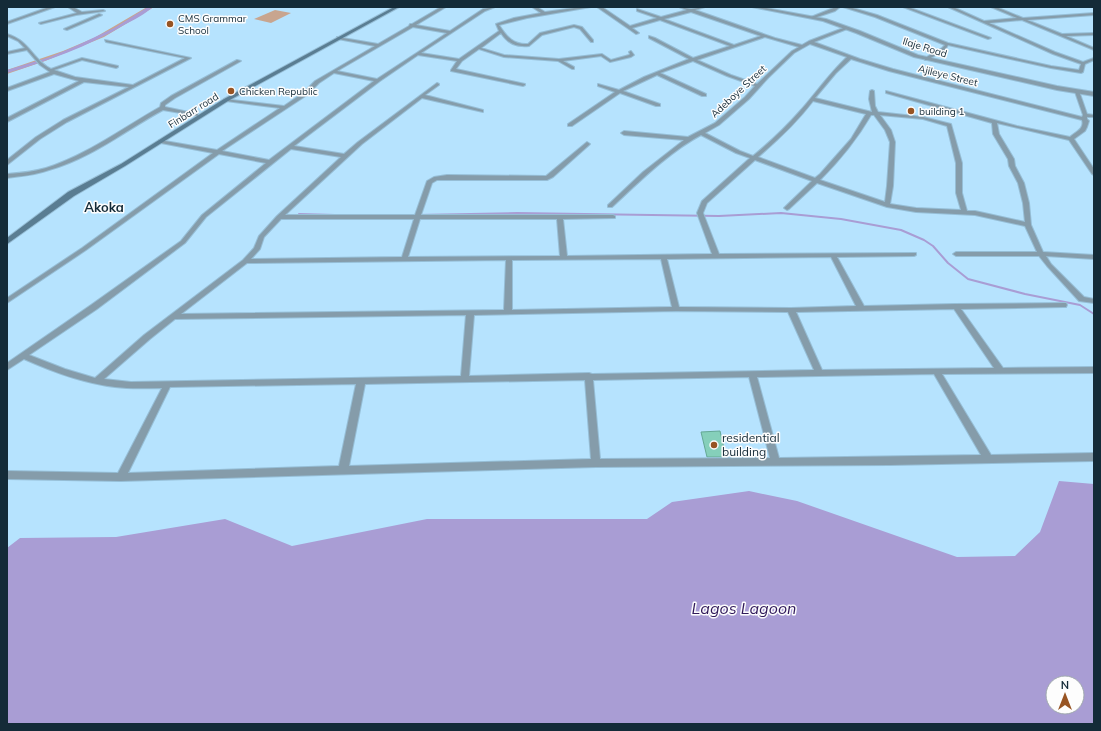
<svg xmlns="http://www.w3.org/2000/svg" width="1101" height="731" viewBox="0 0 1101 731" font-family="Mulish,sans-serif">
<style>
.green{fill:#c8a58f}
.water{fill:#a99dd4;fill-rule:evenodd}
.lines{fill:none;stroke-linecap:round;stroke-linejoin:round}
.stream{stroke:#a99dd4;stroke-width:2}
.canal{fill:#a99dd4;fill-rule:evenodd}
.building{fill:#85cfba;stroke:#64a895}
.minor-casing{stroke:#96bed6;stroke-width:2}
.tertiary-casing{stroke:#96bed6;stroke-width:2}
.secondary-casing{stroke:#96bed6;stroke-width:2}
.minor{fill:#859caa;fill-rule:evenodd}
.tertiary{fill:#859caa;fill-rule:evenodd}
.secondary{fill:#5a7d92;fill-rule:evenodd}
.poi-dot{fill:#975423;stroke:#fdfdfd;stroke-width:1.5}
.labels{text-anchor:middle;stroke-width:3;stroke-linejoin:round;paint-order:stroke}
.far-poi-label{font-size:10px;fill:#142b38;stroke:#fdfdfd;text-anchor:start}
.far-street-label{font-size:10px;fill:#142b38;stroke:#fdfdfd}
.poi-label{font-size:12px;fill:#142b38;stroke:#fdfdfd;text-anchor:start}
.far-district-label{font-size:13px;font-weight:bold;fill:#142b38;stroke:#fdfdfd}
.near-water-label{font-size:16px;font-style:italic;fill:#30195a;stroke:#fdfdfd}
</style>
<rect width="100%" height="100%" fill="#b6e3fe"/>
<g class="green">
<polygon points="147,7 154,7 104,37 45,61 7,74 7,70 63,51 94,38"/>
<polygon points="275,10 291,13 271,23 254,19"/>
</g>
<path class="water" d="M 1059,481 L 1094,484 L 1094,724 L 7,724 L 7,548 L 20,538 L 116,537 L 225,519 L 292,546 L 427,519 L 647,519 L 672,502 L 749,491 L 797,501 L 957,557 L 1015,556 L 1040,532 ZM 1053,683 L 1077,683 L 1077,707 L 1053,707 Z"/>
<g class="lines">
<g class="stream">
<polyline points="299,214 335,215"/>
<polyline points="418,215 517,213 719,216 781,213 841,219 901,230 924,240 933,246 948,263 968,279 1025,294 1080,305 1094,314"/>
</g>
<path class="canal" d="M 148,7 L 153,7 C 145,14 134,20 124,25 C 87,47 48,61 7,73 L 7,70 L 50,57 L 76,46 L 114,28 Z"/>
</g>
<polygon class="building" points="720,431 726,457 707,457 701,432"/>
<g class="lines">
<g class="minor-casing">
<g id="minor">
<polygon points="49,7 55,7 7,24 7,22"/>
<polygon points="68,7 73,7 82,12 103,10 105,11 76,15 41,24 39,23 77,13"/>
<path d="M 441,7 L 446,7 L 416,25 L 450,31 L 483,9 L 495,7 L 485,11 L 421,53 L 459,59 L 499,31 L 496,24 L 514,18 L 541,13 L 532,7 L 537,7 L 545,12 L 582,7 L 591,7 L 527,18 L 499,25 C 507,37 513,45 528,44 L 540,33 L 574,25 L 582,27 L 593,40 L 593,42 L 591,42 L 580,29 L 574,27 L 542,35 L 529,46 C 516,47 508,44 501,33 L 481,48 L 504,55 L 559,59 L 602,54 L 611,60 L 629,55 L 630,54 L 629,52 L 631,51 L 634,55 L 631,57 L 610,62 L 601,56 L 563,61 L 574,67 L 574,69 L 572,69 L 558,61 L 504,57 L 479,49 L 462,61 L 456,69 L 525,84 L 525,85 L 523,86 L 451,71 L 451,70 L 457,61 L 418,55 L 380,81 L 294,146 L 344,154 L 358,142 L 437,83 L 439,84 L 439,85 L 425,95 L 483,110 L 483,112 L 422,98 L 362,144 L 285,215 L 415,215 L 427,181 L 434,177 L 447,175 L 546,176 L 587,142 L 590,144 L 589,145 L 553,177 L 547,180 L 437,180 L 432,183 L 421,215 L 613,215 L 615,216 L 615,218 L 563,219 L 567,256 L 712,254 L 697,213 L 702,201 L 750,158 L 736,153 L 701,135 C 669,152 639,182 612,207 L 608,207 L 608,205 L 643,172 L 684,140 L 624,135 L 621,133 L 624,131 L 688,137 L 715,123 L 745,97 L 755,86 L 727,76 L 693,61 L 660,73 L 706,94 L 706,96 L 702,96 L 657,75 L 623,91 L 660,104 L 660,106 L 656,106 L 620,93 L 572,126 L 568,126 L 568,124 L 615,92 L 598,86 L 598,84 L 619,90 L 644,77 L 689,59 L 649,38 L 649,36 L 655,38 L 693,58 L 730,46 L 660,20 L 632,28 L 639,33 L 636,34 L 597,7 L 602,7 L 630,26 L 657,18 L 637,11 L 637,9 L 661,17 L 687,10 L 679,7 L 691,9 L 705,7 L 695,10 L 775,38 L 802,45 L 809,41 L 846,27 L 847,29 L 814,42 L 860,59 L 893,69 L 1082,117 L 1083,115 L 1075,92 L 1079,91 L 1087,114 L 1094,115 L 1094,117 L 1087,117 L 1087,119 L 1089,121 L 1087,127 L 1085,131 L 1074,139 L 1094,169 L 1094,175 L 1092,174 L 1069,140 L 997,123 L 999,134 L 1014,159 L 1015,166 L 1024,183 L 1029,203 L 1031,225 L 1043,252 L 1094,255 L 1094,259 L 1046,256 L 1051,264 L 1084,297 L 1094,299 L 1094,303 L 1079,301 L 1047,266 L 1039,256 L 956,256 L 953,254 L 956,252 L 1037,252 L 1025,226 L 975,215 L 916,212 L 887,207 L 817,183 L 789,209 L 787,210 L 784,208 L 785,207 L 812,181 L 755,160 L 707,203 L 703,213 L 719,254 L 916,253 L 916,255 L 914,256 L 837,257 L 864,306 L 955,304 L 1066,303 L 1067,305 L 1066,307 L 1063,307 L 961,309 L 1003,368 L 1094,367 L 1094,373 L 942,374 L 991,455 L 1094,453 L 1094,461 L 890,465 L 596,467 L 121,481 L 7,479 L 7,471 L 118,473 L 162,388 C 146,388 131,389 115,387 C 83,383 53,372 24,359 L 7,370 L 7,363 L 91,305 L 181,241 L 202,215 L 266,163 L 219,154 L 86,250 L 7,303 L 7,298 L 82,248 L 213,153 L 161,143 L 159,142 L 159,140 L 217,150 L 280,108 L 226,101 L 224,100 L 224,99 L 284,106 L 303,93 L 315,81 L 375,46 L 338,39 L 337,37 L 378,44 L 409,26 L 410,24 L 412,24 ZM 691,12 L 761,36 L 734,45 L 664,19 ZM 413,27 L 447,33 L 377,79 L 337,71 ZM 765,37 L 799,47 L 792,51 L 757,84 L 731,75 L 697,60 ZM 810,44 L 847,57 C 829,74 816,93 800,111 C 786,127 770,142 753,156 L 740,151 L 705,133 L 719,125 L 749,99 L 768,78 L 794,53 ZM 851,59 L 889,71 L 1082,120 C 1085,129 1075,132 1070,137 L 1017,126 L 886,91 L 886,93 L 992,123 L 993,134 L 1008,159 L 1009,166 L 1018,183 L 1023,203 L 1025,222 L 975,211 L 967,211 L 962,193 L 962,163 L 951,124 L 923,117 L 878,112 L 875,106 L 874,91 L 872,90 L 870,91 L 869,99 L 872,112 L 815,98 L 836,73 ZM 334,73 L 374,81 L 269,160 L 222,151 L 307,95 L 319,83 ZM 813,101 L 866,114 L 851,139 L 820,174 L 815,178 L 758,157 C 778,140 797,122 813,101 ZM 871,115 L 874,115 L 885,130 L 890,142 L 887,186 L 885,202 L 820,180 C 840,160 857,139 871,115 ZM 880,115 L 923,119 L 947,126 L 956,163 L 956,193 L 961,210 L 916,208 L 890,204 L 893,186 L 895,142 L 891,130 ZM 291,149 L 341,157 L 277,216 L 259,236 L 254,248 L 243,260 L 144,335 L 95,378 L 65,369 L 29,355 L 97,309 L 185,243 L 206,217 ZM 281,219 L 414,219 L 402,257 L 251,259 L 260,249 L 264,237 ZM 420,219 L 557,219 L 560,256 L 408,257 ZM 831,257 L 856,306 L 791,308 L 679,307 L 667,259 ZM 661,259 L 672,307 L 512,310 L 512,260 ZM 506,260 L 504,310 L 181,314 L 247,263 ZM 954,309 L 994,368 L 822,370 L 796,312 ZM 676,311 L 788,312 L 814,370 L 592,374 L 589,373 L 469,376 L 474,315 ZM 466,315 L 461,376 L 131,382 L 104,379 L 150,339 L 175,319 ZM 934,374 L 981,455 L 779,458 L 757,377 ZM 749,377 L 770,458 L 600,459 L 593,380 ZM 585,380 L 591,459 L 349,466 L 365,384 ZM 356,384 L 339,466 L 128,473 L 170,387 Z"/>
<polygon points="836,7 840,7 835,11 814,18 811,17"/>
<polygon points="843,7 849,7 877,15 948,43 1051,66 1079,70 1081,64 1053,54 948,7 953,7 984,21 1017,18 991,7 996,7 1023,18 1094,13 1094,15 1027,20 1062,34 1094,33 1094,35 1066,36 1094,48 1094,50 1022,20 989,23 1055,52 1083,62 1094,58 1094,60 1085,64 1083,72 1081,73 1051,68 948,45 945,50 927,60 925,60 925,58 942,48 945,45 875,17"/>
<polygon points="903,7 908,7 991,38 988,39"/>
<polygon points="99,14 102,15 67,30 64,29"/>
<path d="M 7,34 C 30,41 32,59 51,69 L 82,58 L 118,66 L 118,67 L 116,68 L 82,60 L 54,70 L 75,77 L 133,85 L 185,58 L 106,42 L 105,40 L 191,58 L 67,122 L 40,139 L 7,165 L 7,160 L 36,137 L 63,120 L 129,87 L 84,82 L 7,122 L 7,118 L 79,81 L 54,74 L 7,91 L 7,88 L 50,72 L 40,65 L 27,50 L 7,54 L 7,52 L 25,48 L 18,41 L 7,36 Z"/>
<path d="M 237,60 L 241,61 L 175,98 L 165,105 L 165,107 L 198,114 L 198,116 L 163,110 C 126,130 90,159 49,170 C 35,175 22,176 7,178 L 7,174 C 20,173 33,172 46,168 C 87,155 123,128 160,107 L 161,103 L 171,96 Z"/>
</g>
</g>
<g class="tertiary-casing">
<polygon id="tertiary" points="752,7 761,7 826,19 860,31 918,55 1057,86 1094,92 1094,96 1057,90 914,57 856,33 823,21"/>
</g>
<g class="secondary-casing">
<polygon id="secondary" points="394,7 399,7 228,101 125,166 74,196 7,244 7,238 68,192 121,164 224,99"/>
</g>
<use href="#minor" class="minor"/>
<use href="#tertiary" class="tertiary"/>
<use href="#secondary" class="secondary"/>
</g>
<g class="poi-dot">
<circle cx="170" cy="24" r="4"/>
<circle cx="231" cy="91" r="4"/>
<circle cx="911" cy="111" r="4"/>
<circle cx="714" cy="445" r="4"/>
</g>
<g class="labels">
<g class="far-poi-label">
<text x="178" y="22">CMS Grammar<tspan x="178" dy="12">School</tspan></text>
<text x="239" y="95">Chicken Republic</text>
<text x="919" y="115">building 1</text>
</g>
<g class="far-street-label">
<text transform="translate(925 47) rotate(17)" y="4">Ilaje Road</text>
<text transform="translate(948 75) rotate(14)" y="4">Ajileye Street</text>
<text transform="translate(738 91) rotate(-43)" y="4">Adeboye Street</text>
<text transform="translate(193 110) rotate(-32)" y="4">Finbarr road</text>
</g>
<g class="poi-label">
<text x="722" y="442">residential<tspan x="722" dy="14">building</tspan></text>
</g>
<g class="far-district-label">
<text x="104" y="212">Akoka</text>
</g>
<g class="near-water-label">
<text x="744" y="614">Lagos Lagoon</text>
</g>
</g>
<rect width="1101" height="731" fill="none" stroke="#142b38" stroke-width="16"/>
<g transform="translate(1065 695)"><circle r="19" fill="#fdfdfd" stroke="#a0a9ae"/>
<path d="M0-3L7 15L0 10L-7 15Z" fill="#975423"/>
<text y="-6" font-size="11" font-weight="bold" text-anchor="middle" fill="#142b38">N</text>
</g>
</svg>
